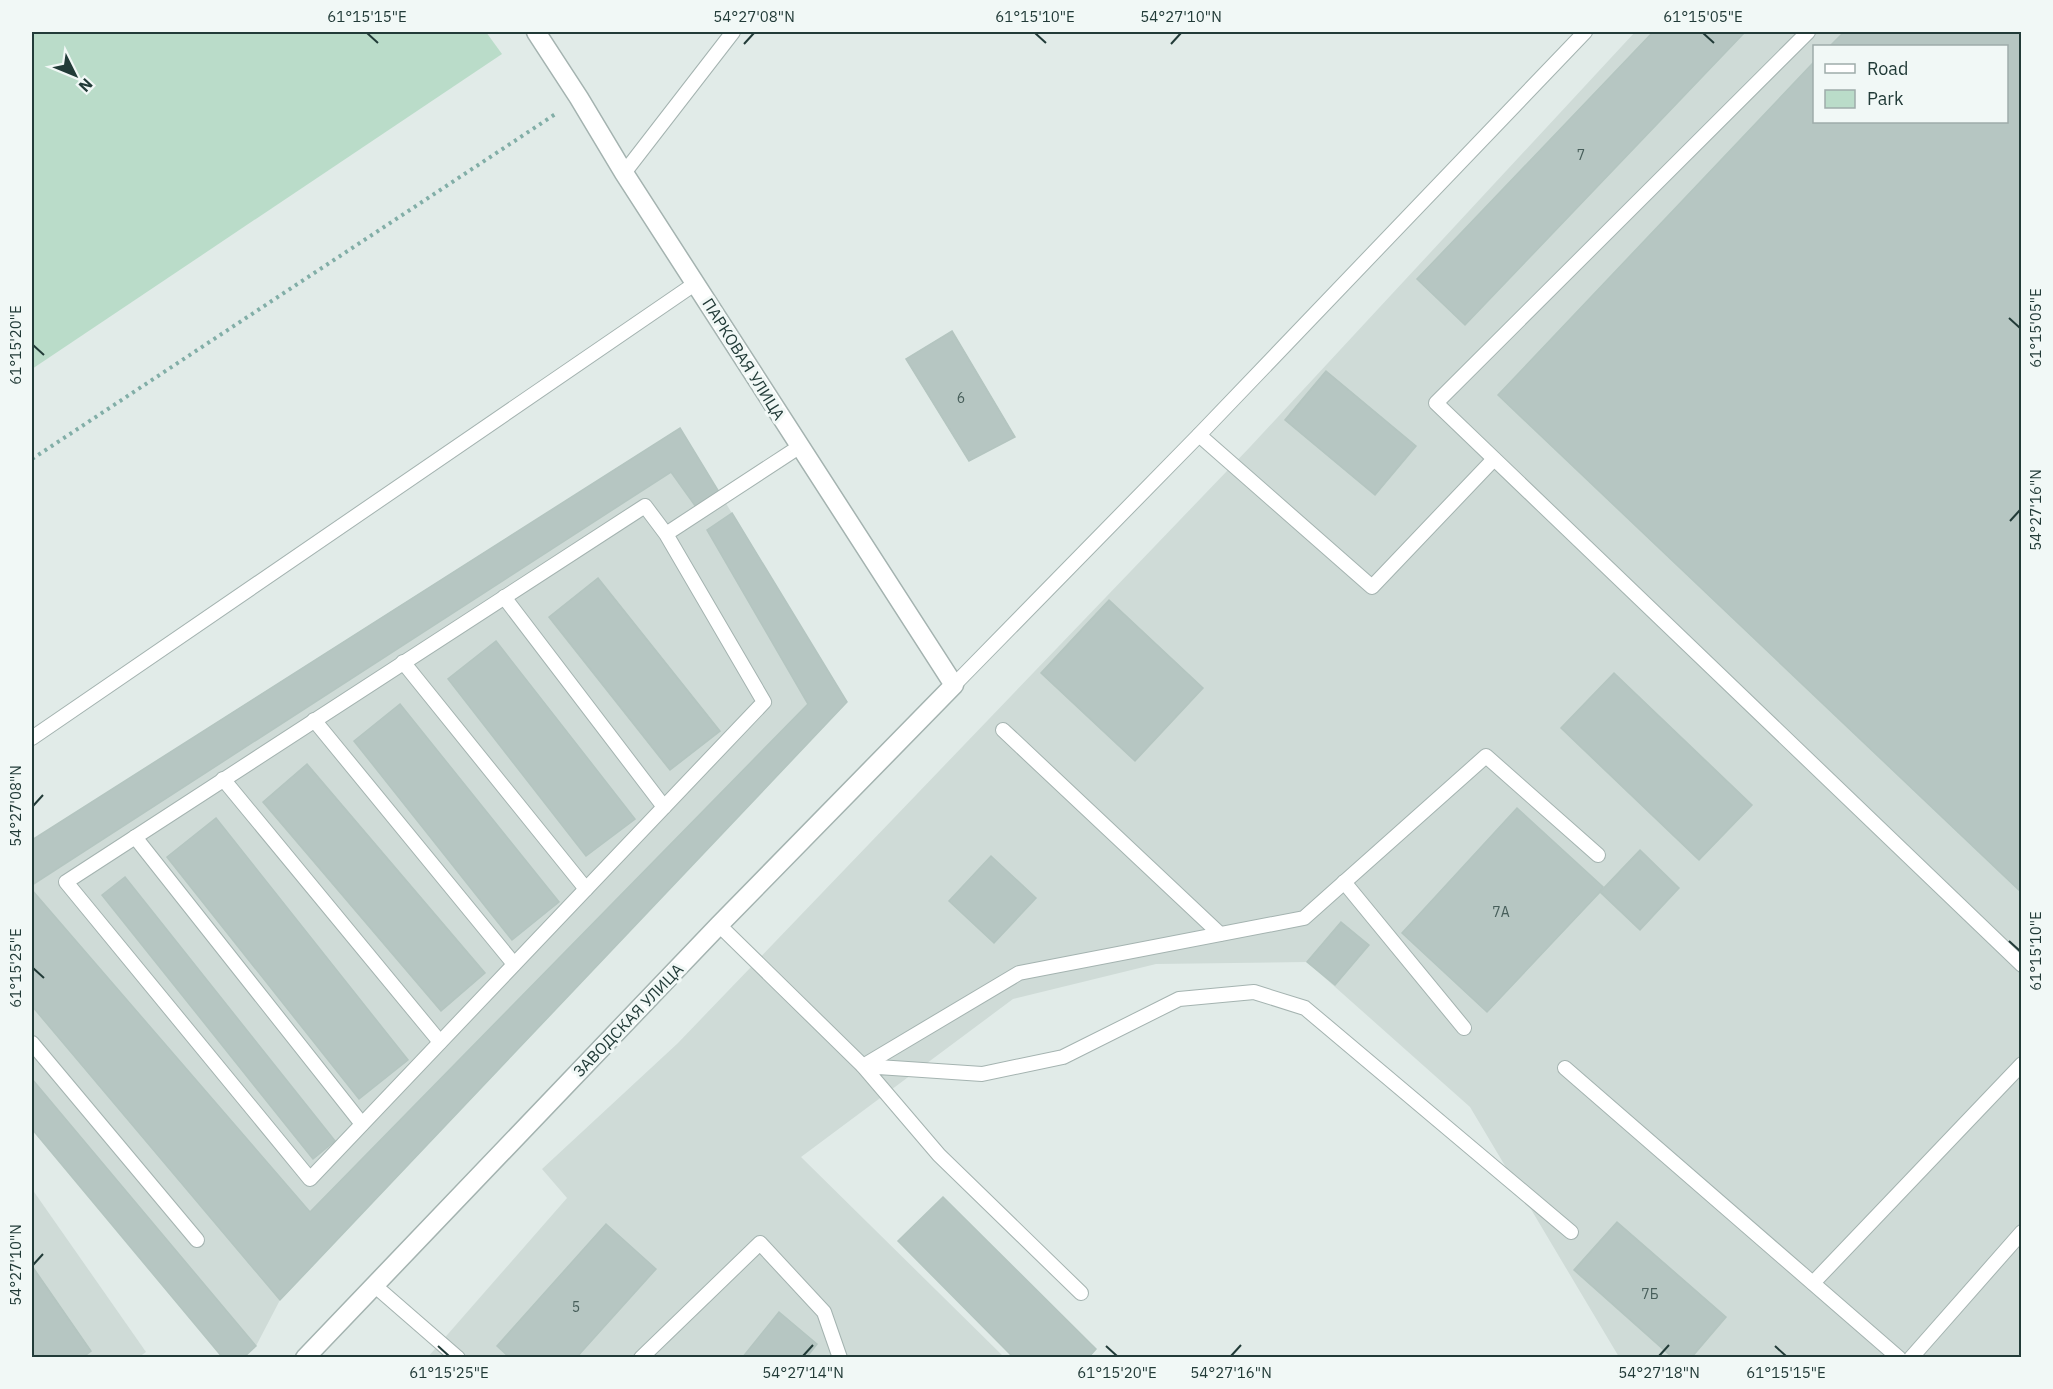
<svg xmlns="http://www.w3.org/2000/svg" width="2053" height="1389" viewBox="0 0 2053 1389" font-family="'IBM Plex Sans',sans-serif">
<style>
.built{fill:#cfdbd7;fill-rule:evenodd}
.green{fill:#badcc9}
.building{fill:#b6c6c2;stroke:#b4c5c0;stroke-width:1.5}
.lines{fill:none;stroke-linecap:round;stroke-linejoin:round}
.service-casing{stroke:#a4b3b0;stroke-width:16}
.tertiary-casing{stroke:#a4b3b0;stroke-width:21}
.path{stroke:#82aea7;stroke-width:4;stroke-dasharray:3 4.5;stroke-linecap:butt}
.service{stroke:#fff;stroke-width:14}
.tertiary{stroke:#fff;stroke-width:18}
.ticks{fill:none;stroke:#223b38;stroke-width:2}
.labels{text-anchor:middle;stroke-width:6;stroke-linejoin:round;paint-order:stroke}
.number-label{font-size:14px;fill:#475e5a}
.street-label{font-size:16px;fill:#223b38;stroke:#f1f8f6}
.neatline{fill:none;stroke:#223b38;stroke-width:2}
.ticks-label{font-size:15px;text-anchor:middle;fill:#223b38}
</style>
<rect width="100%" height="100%" fill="#e1ebe8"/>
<g class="built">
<path d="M 1635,32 L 2021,32 L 2021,1357 L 1619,1357 L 1470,1107 L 1307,962 L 1156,964 L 1013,999 L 801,1157 L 1004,1357 L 427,1358 L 567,1198 L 542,1169 L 678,1043 L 1250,447 ZM 1814,46 L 2006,46 L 2006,122 L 1814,122 Z"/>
<polygon points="680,428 847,702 280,1300 256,1346 243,1357 223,1357 32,1129 32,840"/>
<polygon points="32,1189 146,1352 139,1357 32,1357"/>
</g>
<polygon class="green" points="32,32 486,32 502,54 32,369"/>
<g class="building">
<polygon points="1653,32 1745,32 1465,325 1417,279"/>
<polygon points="1844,32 2022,32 2022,893 1498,395 1814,62 1814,122 2006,122 2006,46 1830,46"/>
<polygon points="952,331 1015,437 969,461 906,359"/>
<polygon points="1326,371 1416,446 1375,495 1285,420"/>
<polygon points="680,428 719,492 696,507 671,472 32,885 32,840"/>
<polygon points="732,513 847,702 280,1300 32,1006 32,890 310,1212 808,704 707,530"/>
<polygon points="598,578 720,731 670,770 549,617"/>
<polygon points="1109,600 1203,688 1135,761 1041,673"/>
<polygon points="496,641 635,819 586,856 448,679"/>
<polygon points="1614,673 1752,805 1699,860 1561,728"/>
<polygon points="400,704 559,902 512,940 354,741"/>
<polygon points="307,764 485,973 441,1011 263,802"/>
<polygon points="1517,808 1603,887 1600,892 1487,1012 1402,933"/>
<polygon points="216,818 408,1060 359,1099 167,857"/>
<polygon points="1640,850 1679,888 1640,930 1600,892"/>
<polygon points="991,856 1036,898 994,943 949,901"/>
<polygon points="125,877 335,1141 313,1159 102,895"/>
<polygon points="1341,922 1369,945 1335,985 1307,962"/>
<polygon points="32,1079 256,1346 243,1358 223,1358 32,1129"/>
<polygon points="943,1197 1096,1349 1088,1358 1014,1358 898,1241"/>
<polygon points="1617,1222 1726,1317 1691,1358 1673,1358 1574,1270"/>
<polygon points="606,1224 656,1269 576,1358 510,1358 497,1346"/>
<polygon points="32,1266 91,1351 82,1358 32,1358"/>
<polygon points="779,1312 817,1344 806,1358 742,1358"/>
</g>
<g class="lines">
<g class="service-casing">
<g id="service">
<polyline points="1808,32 1436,403 2022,965"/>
<polyline points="624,173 733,32"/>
<polyline points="1199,435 1372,587 1494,459"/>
<polyline points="666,534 764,702 310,1179 66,882 645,506 666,534 799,447"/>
<polyline points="504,597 664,807"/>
<polyline points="403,662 586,889"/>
<polyline points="954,685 1199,435 1585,32"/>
<polyline points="314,720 514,964"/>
<polyline points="1003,730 1220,934"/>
<polyline points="32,738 696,283"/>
<polyline points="223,779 440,1042"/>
<polyline points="135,837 362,1124"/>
<polyline points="1344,882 1464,1028"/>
<polyline points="719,925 863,1066 1019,973 1304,918 1486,756 1598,855"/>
<polyline points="32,1043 197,1240"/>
<polyline points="1565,1068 1899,1358"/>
<polyline points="1813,1283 2022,1064"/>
<polyline points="374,1285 458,1358"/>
<polyline points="1081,1293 939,1155 863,1066 982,1074 1063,1057 1179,999 1254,992 1305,1008 1571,1232"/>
<polyline points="641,1358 760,1243 824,1312 840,1358"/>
<polyline points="1911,1358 2022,1232"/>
</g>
</g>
<g class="tertiary-casing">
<polyline id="tertiary" points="305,1358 719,925 954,685 624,173 579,98 536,32"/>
</g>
<polyline class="path" points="32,459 557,113"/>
<use href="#service" class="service"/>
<use href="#tertiary" class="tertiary"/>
</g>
<path class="ticks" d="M 367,33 L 378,43M 1035,33 L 1046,43M 1703,33 L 1714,43M 744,44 L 754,33M 1171,44 L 1181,33M 2009,318 L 2020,328M 33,345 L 44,355M 2010,521 L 2020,510M 33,806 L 43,795M 2009,941 L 2020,951M 33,968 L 44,978M 33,1265 L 43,1254M 438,1346 L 449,1356M 1106,1346 L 1117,1356M 1775,1346 L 1786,1356M 803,1356 L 813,1345M 1231,1356 L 1241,1345M 1659,1356 L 1669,1345"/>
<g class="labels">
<g class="number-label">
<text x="1581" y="160">7</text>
<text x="961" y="403">6</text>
<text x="1501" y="917">7А</text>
<text x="1650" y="1299">7Б</text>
<text x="576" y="1312">5</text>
</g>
<g class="street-label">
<text transform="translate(744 359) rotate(58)" y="6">ПАРКОВАЯ УЛИЦА</text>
<text transform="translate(628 1020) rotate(-46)" y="6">ЗАВОДСКАЯ УЛИЦА</text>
</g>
</g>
<rect width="2053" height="1389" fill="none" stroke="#f1f8f6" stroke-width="66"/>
<rect x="1813" y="45" width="195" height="78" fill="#f1f8f6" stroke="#9eacaa" stroke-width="1.5"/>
<rect x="1825" y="64" width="30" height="9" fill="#ffffff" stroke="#9eacaa" stroke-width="1.5"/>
<text x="1867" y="75" font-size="18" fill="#223b38">Road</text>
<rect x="1825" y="90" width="30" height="18" fill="#badcc9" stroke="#9eacaa" stroke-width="1.5"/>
<text x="1867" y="105" font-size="18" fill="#223b38">Park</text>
<g transform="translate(75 75) rotate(133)" stroke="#f1f8f6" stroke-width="4.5" paint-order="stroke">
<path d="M0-4.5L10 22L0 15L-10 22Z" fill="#223b38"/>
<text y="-9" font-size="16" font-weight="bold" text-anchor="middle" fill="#223b38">N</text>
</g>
<rect x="33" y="33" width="1987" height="1323" class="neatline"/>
<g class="ticks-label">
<text x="367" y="22">61°15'15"E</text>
<text x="754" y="22">54°27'08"N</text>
<text x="1035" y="22">61°15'10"E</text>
<text x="1181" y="22">54°27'10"N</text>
<text x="1703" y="22">61°15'05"E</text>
<text transform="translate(2036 328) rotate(-90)" y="5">61°15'05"E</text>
<text transform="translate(16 345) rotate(-90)" y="5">61°15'20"E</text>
<text transform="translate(2036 510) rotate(-90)" y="5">54°27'16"N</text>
<text transform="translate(16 806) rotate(-90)" y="5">54°27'08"N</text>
<text transform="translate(2036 951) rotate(-90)" y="5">61°15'10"E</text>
<text transform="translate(16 968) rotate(-90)" y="5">61°15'25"E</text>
<text transform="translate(16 1265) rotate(-90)" y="5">54°27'10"N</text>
<text x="449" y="1378">61°15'25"E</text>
<text x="803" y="1378">54°27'14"N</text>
<text x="1117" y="1378">61°15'20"E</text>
<text x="1231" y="1378">54°27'16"N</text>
<text x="1659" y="1378">54°27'18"N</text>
<text x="1786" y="1378">61°15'15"E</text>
</g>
</svg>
